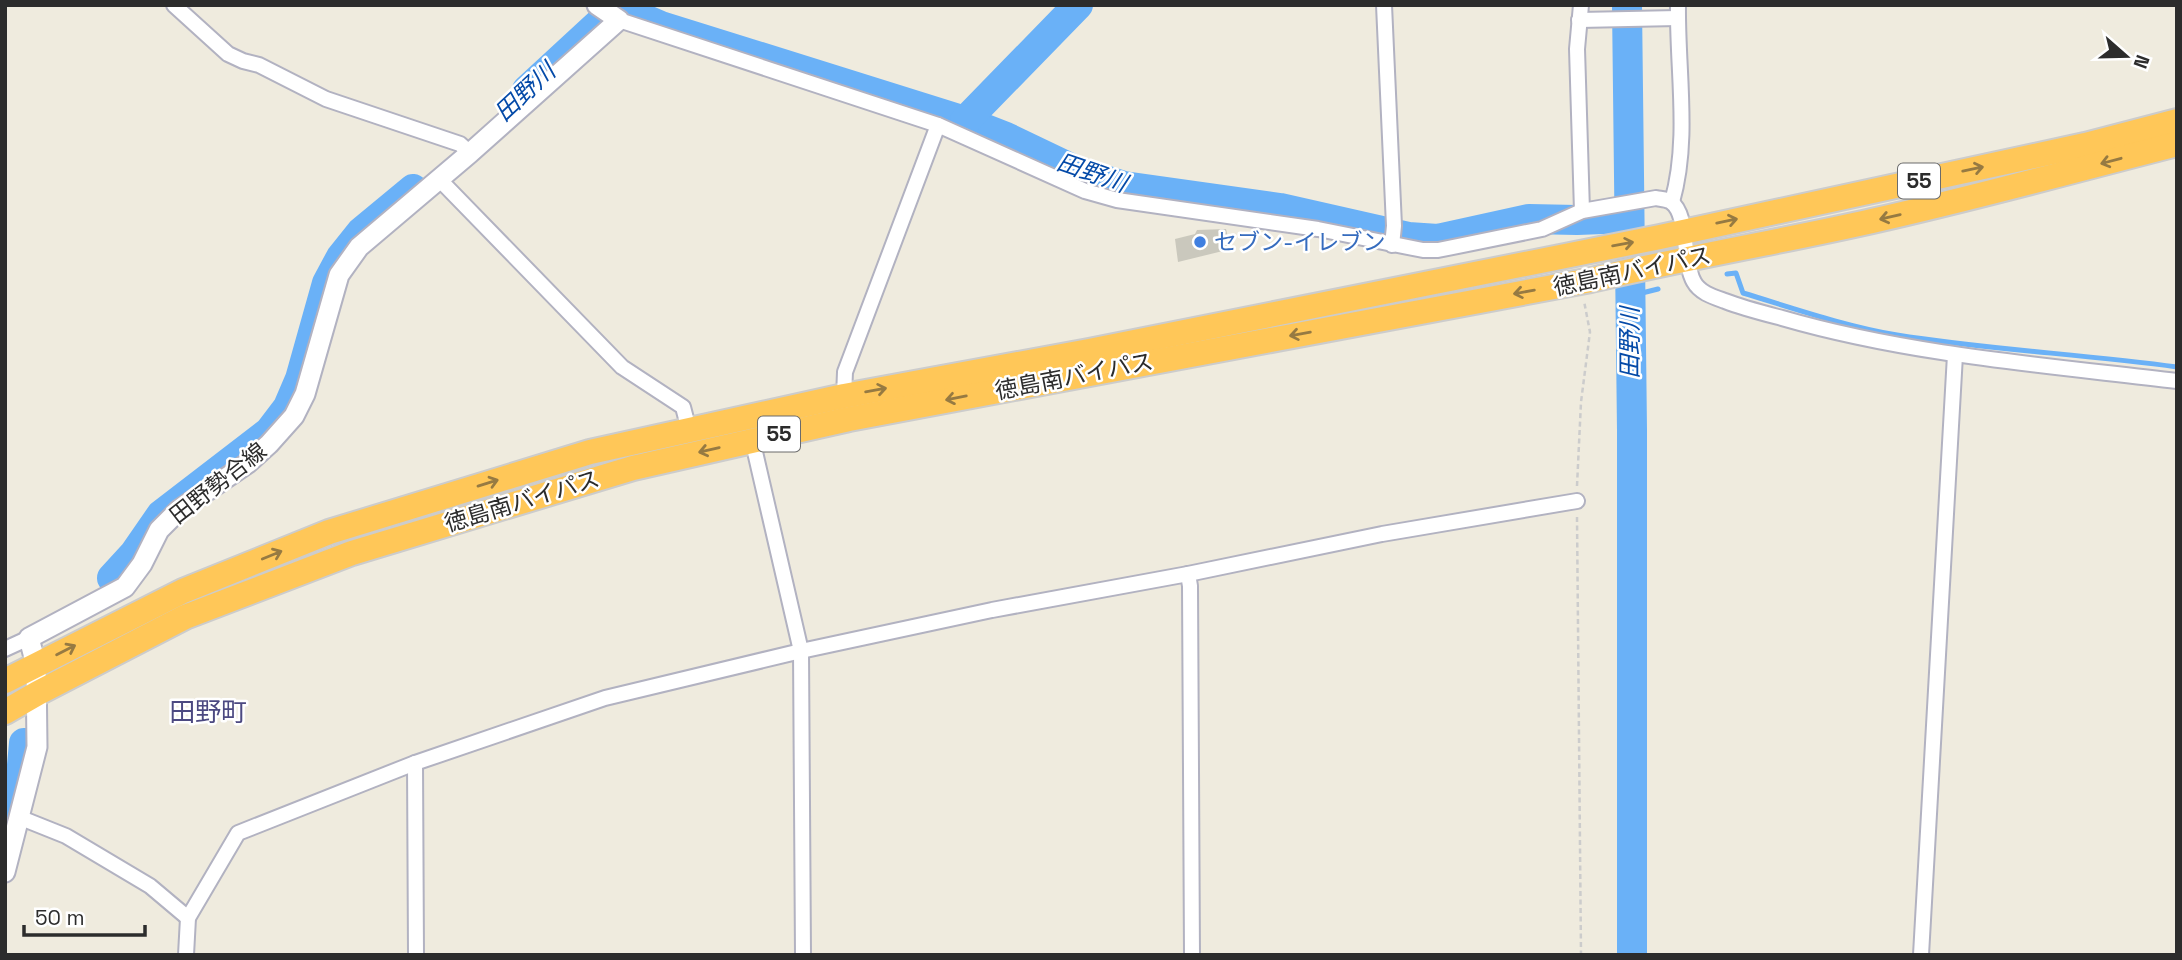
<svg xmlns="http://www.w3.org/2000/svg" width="2182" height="960" viewBox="0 0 2182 960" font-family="'Space Grotesk','Noto Sans JP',sans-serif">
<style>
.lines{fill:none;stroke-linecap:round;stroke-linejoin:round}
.stream{stroke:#6ab1f7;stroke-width:5}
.river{stroke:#6ab1f7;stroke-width:30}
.building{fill:#cac8bd}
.street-casing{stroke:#b2b2c1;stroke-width:18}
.secondary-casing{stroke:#b2b2c1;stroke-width:23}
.highway-casing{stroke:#ccc;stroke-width:28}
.path{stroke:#ccc;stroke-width:2.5;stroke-dasharray:5 3.5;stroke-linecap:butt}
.street{stroke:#fff;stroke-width:14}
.secondary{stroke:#fff;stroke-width:19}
.highway{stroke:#ffc758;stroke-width:24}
.oneway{stroke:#967a42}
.shop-dot{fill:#3f7fe0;stroke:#fff;stroke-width:2.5}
.labels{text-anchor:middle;stroke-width:5;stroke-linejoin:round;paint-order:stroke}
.shield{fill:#fff;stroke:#6b6b6b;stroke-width:2}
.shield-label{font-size:21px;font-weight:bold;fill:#2c2c2c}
.shop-label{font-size:23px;fill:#366cbe;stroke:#fff;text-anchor:start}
.street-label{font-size:23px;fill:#2c2c2c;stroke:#fff}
.water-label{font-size:24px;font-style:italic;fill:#044aa8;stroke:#fff}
.quarter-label{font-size:26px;fill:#4c4981;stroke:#fff}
</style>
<rect width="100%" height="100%" fill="#efebde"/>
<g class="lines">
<g class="stream">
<path d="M 1727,274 L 1736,273 L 1743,293 C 1793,308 1844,326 1897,335 C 1989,350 2084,354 2177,367"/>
<polyline points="1630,296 1658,289"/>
</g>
<g class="river">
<polyline points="1627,5 1632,430 1632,955"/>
<polyline points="527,90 617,7 661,26 965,121 1006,137 1077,171 1124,186 1280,208 1408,237 1438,239 1529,219 1577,220 1629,218"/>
<polyline points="965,121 1078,5"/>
<polyline points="112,578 134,554 161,515 269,432 288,407 300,379 327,283 341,257 361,232 413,189"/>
<polyline points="13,805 21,776 24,743"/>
</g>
</g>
<polygon class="building" points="1226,229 1231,249 1178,262 1175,239 1195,234 1197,230"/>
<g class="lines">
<g class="street-casing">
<g id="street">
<polyline points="174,5 228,54 243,61 259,65 326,99 460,144 470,153"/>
<polyline points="1384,5 1394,226 1392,245"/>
<polyline points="1581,5 1577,49 1582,211"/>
<path d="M 619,20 L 938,125 L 1085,191 L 1117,200 L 1318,229 L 1423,250 L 1438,250 L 1542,229 L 1582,211 L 1656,198 C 1660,199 1667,199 1671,202 C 1689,214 1682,262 1694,282 C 1700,293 1714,297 1725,301 C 1743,308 1763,313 1782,318 C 1910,355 2044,365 2177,381"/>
<polyline points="1579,20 1678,18"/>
<polyline points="439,179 622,367 683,407 689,430"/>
<path d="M 1672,202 C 1690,139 1677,70 1678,5"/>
<polyline points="844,396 845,372 938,125"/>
<polyline points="752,439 801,651 803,955"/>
<polyline points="1188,574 1190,586 1192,955"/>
<polyline points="5,649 29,638"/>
<polyline points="415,763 416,955"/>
<polyline points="21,818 66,836 150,886 188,918"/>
<polyline points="186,955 188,918 238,833 415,763 605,698 801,651 992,610 1188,574 1382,534 1577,501"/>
<polyline points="1921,955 1955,355"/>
</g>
</g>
<g class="secondary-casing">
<polyline id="secondary" points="5,872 37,747 36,665 29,638 125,587 142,564 159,530 179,510 248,463 269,444 294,416 305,394 339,275 359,247 470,153 619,20 597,5"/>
</g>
<g class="highway-casing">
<g id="highway">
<polyline points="5,681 183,591 329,532 590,452 844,396 1089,351 1660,237 2085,145 2177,121"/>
<path d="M 5,712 L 38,693 L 185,617 L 352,553 L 633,468 L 849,419 L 1591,280 C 1684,258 1779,242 1872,221 C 1975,198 2075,170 2177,144"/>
</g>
</g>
<g class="path">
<polyline points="1577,486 1581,402 1590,332 1584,301"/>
<polyline points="1577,517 1581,955"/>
</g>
<use href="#street" class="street"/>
<use href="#secondary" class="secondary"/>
<use href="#highway" class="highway"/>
</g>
<defs><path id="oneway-shaft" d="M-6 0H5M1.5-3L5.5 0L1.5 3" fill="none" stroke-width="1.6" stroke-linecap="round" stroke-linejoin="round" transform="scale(1.75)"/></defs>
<g class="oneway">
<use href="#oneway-shaft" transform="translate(2111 161) rotate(165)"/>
<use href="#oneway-shaft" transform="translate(1973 169) rotate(-12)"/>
<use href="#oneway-shaft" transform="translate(1890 217) rotate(167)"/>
<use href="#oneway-shaft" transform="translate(1727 221) rotate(-12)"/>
<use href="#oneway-shaft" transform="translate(1623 244) rotate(-10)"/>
<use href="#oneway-shaft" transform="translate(1524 292) rotate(170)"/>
<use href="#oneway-shaft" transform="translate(1300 334) rotate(170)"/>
<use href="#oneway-shaft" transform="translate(876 390) rotate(-10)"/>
<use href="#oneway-shaft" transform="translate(956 398) rotate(169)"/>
<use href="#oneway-shaft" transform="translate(709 450) rotate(167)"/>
<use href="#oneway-shaft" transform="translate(488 483) rotate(-17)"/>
<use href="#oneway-shaft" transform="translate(272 555) rotate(-22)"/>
<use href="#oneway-shaft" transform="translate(66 650) rotate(-27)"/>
</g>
<circle class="shop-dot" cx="1200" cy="242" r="7"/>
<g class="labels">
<g class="shield">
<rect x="1898" y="163.5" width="42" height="35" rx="5"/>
<rect x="758" y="416.5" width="42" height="35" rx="5"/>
</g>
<g class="shield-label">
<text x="1919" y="188">55</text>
<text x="779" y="441">55</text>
</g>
<g class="shop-label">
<text x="1214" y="250">セブン-イレブン</text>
</g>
<g class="street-label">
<text transform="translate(1632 271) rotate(-12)" y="8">徳島南バイパス</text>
<text transform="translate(1074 376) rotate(-11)" y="8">徳島南バイパス</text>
<text transform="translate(218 483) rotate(-38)" y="8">田野勢合線</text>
<text transform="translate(522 501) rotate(-17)" y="8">徳島南バイパス</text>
</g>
<g class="water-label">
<text transform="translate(525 92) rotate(-43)" y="8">田野川</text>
<text transform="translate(1092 173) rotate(19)" y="8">田野川</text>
<text transform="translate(1630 343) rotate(-90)" y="8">田野川</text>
</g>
<g class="quarter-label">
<text x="208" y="721">田野町</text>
</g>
</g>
<rect width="2182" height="960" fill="none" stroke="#2c2c2c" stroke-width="14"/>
<g transform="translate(2126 56) rotate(110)" stroke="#ffffff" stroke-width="5" paint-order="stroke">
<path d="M0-5L12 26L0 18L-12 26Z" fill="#2c2c2c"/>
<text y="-10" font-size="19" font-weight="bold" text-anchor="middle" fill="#2c2c2c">N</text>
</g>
<path d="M24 925v10h121v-10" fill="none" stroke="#2c2c2c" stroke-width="3.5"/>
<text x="35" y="925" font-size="21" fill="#2c2c2c" stroke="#ffffff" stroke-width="5" paint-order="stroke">50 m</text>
</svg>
